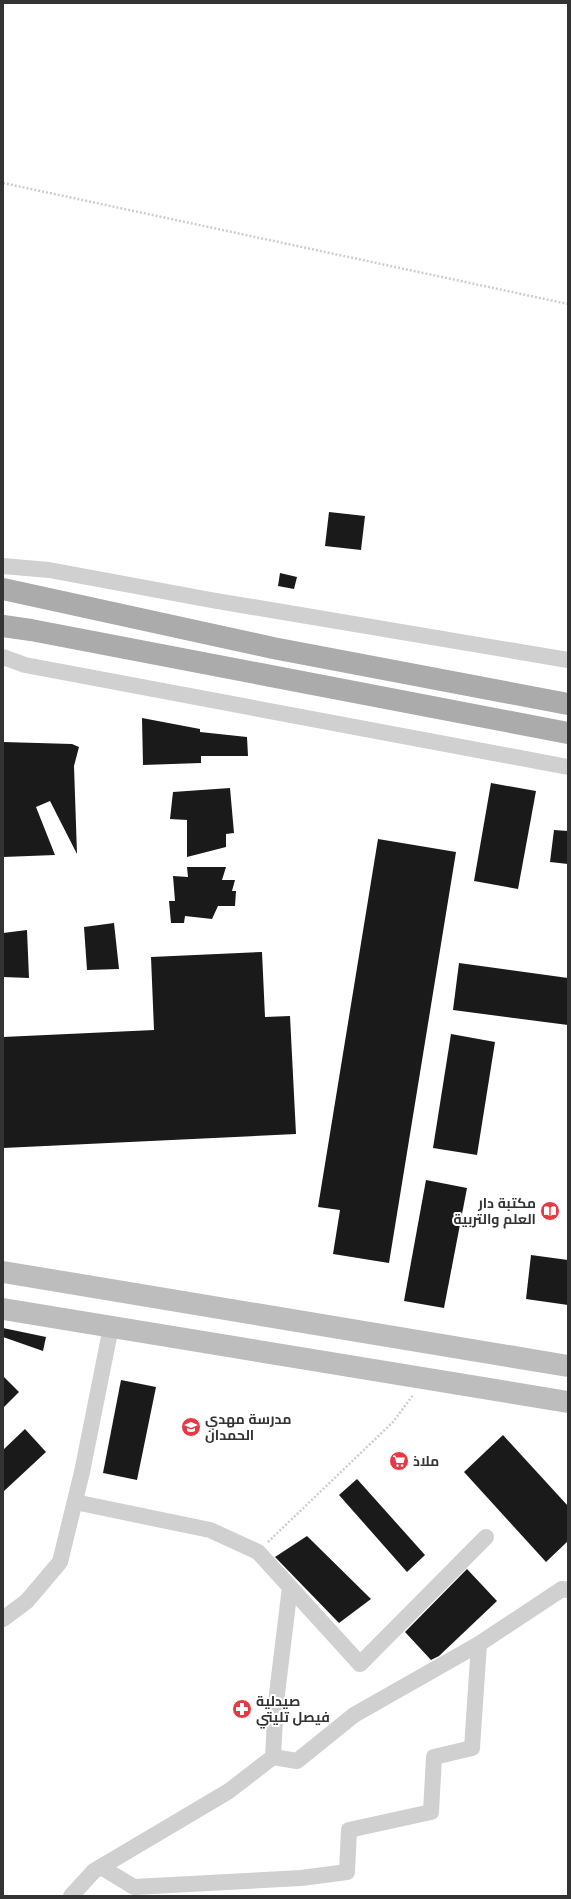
<svg xmlns="http://www.w3.org/2000/svg" width="571" height="1899" viewBox="0 0 571 1899" font-family="'Open Sans',Cairo,sans-serif">
<style>
.building{fill:#1a1a1a}
.lines{fill:none;stroke-linecap:round;stroke-linejoin:round}
.path{stroke:#cdcdcd;stroke-width:2.5;stroke-dasharray:2 2;stroke-linecap:butt}
.street{stroke:#d0d0d0;stroke-width:16}
.secondary{stroke:#bdbdbd;stroke-width:22}
.primary{stroke:#ababab;stroke-width:22}
.labels{text-anchor:middle;stroke-width:4;stroke-linejoin:round;paint-order:stroke}
.poi-label{font-size:14px;font-weight:bold;fill:#333;stroke:#fff;text-anchor:start}
</style>
<rect width="100%" height="100%" fill="#fff"/>
<g class="building">
<polygon points="329,512 365,516 361,550 325,546"/>
<polygon points="280,573 297,577 294,589 278,586"/>
<polygon points="142,718 200,729 200,732 247,737 248,756 201,756 201,763 143,765"/>
<polygon points="3,742 72,744 79,747 74,766 77,854 50,801 36,807 55,855 3,857"/>
<polygon points="491,783 536,791 518,889 474,881"/>
<polygon points="230,788 234,833 226,834 226,847 187,857 187,820 170,819 173,792"/>
<polygon points="554,830 568,831 568,864 550,862"/>
<polygon points="378,839 456,852 389,1263 333,1254 340,1210 318,1207"/>
<polygon points="187,867 226,867 222,880 235,880 232,891 236,891 235,906 218,906 212,919 185,916 184,923 171,923 169,901 175,901 173,876 188,877"/>
<polygon points="114,923 119,969 87,970 84,927"/>
<polygon points="27,930 29,978 3,977 3,933"/>
<polygon points="262,952 265,1017 290,1016 296,1134 3,1148 3,1037 154,1030 151,957"/>
<polygon points="459,963 568,978 568,1025 453,1010"/>
<polygon points="451,1034 495,1042 477,1155 433,1148"/>
<polygon points="426,1180 467,1188 444,1308 404,1301"/>
<polygon points="531,1255 568,1260 568,1305 526,1299"/>
<polygon points="3,1328 46,1337 43,1351 3,1337"/>
<polygon points="3,1376 19,1392 3,1408"/>
<polygon points="121,1380 156,1387 137,1480 103,1473"/>
<polygon points="25,1429 46,1452 3,1492 3,1450"/>
<polygon points="503,1435 568,1506 568,1541 546,1562 464,1472"/>
<polygon points="357,1479 425,1555 407,1572 339,1495"/>
<polygon points="307,1536 371,1599 339,1623 275,1557"/>
<polygon points="467,1569 497,1601 439,1656 431,1660 405,1632"/>
</g>
<g class="lines">
<g class="path">
<polyline points="3,183 568,304"/>
<polyline points="268,1542 393,1422 413,1395"/>
</g>
<g class="street">
<polyline points="3,566 49,570 211,600 568,660"/>
<polyline points="3,657 25,665 568,767"/>
<polyline points="75,1502 210,1530 258,1552 360,1664 486,1537"/>
<polyline points="3,1619 27,1601 60,1562 82,1472 111,1327"/>
<polyline points="273,1757 297,1761 354,1715 479,1644 562,1589 568,1590"/>
<polyline points="101,1867 134,1887 301,1878 347,1872 349,1830 431,1812 434,1757 472,1748 479,1644"/>
<polyline points="71,1896 94,1871 229,1791 273,1757 276,1702 290,1587"/>
</g>
<g class="secondary">
<polyline points="3,1272 568,1366"/>
<polyline points="3,1309 568,1402"/>
</g>
<g class="primary">
<polyline points="3,589 273,648 568,704"/>
<polyline points="3,626 31,630 568,733"/>
</g>
</g>
<defs>
<g id="library-disc" transform="scale(1)"><circle r="9.5" fill="#e63946" stroke="#fff"/><path d="M-6-4Q-3-5.5-.7-3.5V5Q-3 3-6 4ZM6-4Q3-5.5 .7-3.5V5Q3 3 6 4Z" fill="#fff"/></g>
<g id="school-disc" transform="scale(1)"><circle r="9.5" fill="#e63946" stroke="#fff"/><path d="M0-5L7-2L0 1L-7-2ZM-4 1L0 2.5L4 1V4Q0 6-4 4Z" fill="#fff"/></g>
<g id="supermarket-disc" transform="scale(1)"><circle r="9.5" fill="#e63946" stroke="#fff"/><path d="M-6-5.5h2.5l.6 2H6L4.5 2H-2.5L-4.4-4H-6ZM-1.5 3.2a1.3 1.3 0 1 0 .1 0ZM3 3.2a1.3 1.3 0 1 0 .1 0Z" fill="#fff"/></g>
<g id="pharmacy-disc" transform="scale(1)"><circle r="9.5" fill="#e63946" stroke="#fff"/><path d="M-2-6h4v4h4v4h-4v4h-4v-4h-4v-4h4Z" fill="#fff"/></g>
</defs>
<g fill-rule="evenodd">
<use href="#library-disc" x="550" y="1211"/>
<use href="#school-disc" x="191" y="1427"/>
<use href="#supermarket-disc" x="399" y="1461"/>
<use href="#pharmacy-disc" x="242" y="1709"/>
</g>
<g class="labels">
<g class="poi-label">
<text x="536" y="1208" text-anchor="end">مكتبة دار<tspan x="536" dy="16">العلم والتربية</tspan></text>
<text x="205" y="1424">مدرسة مهدي<tspan x="205" dy="16">الحمدان</tspan></text>
<text x="413" y="1466">ملاذ</text>
<text x="256" y="1706">صيدلية<tspan x="256" dy="16">فيصل تليتي</tspan></text>
</g>
</g>
<rect width="571" height="1899" fill="none" stroke="#333333" stroke-width="8"/>
</svg>
